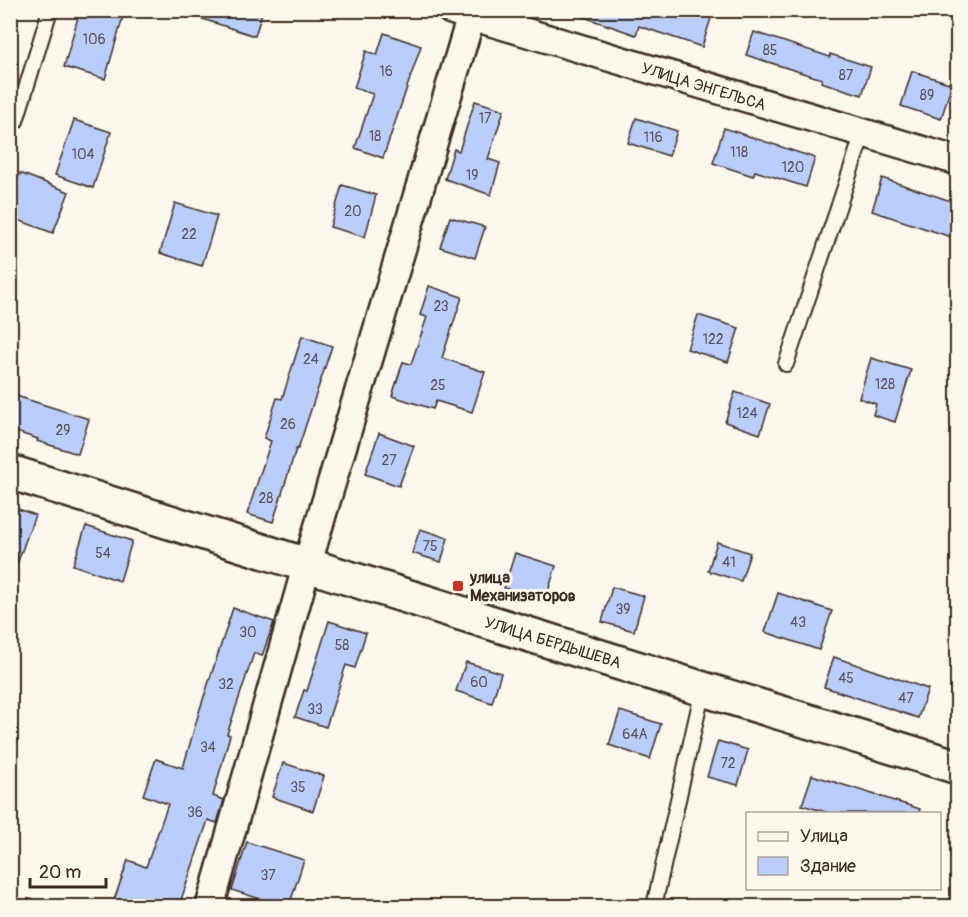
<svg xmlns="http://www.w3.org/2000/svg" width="968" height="917" viewBox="0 0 968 917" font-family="Pangolin,sans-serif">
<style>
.building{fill:#bacefd;stroke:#3b2a1e;stroke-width:1.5}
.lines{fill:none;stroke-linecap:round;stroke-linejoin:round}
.lane-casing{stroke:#3b2a1e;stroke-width:18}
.street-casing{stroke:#3b2a1e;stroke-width:32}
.secondary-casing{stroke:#3b2a1e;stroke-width:38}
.lane{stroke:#fbf7ec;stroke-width:14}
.street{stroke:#fbf7ec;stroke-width:27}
.secondary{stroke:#fbf7ec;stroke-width:33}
.poi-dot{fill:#c8321e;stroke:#fbf7ec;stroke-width:2}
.labels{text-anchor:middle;stroke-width:6;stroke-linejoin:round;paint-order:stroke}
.number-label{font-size:14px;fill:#5b5356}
.street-label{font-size:16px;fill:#3b2a1e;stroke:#fbf7ec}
.poi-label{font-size:16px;font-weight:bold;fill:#3b2a1e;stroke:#fbf7ec;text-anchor:start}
</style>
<rect width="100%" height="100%" fill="#fbf7ec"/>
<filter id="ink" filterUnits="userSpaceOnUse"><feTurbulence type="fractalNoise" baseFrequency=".0167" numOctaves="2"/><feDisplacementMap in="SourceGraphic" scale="12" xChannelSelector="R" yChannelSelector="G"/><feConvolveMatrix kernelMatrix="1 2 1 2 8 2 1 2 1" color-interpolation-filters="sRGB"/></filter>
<g filter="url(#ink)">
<g class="building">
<polygon points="80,10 125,10 105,79 64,67"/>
<polygon points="191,10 263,10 255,36 190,15"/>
<polygon points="576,10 689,10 711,18 702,47 639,26 636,35 575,14"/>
<polygon points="754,32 830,57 830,54 871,67 862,95 821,82 822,79 746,55"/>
<polygon points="384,33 421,46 383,158 355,148 373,94 354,88 366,51 377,55"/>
<polygon points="912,71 952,84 941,119 901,106"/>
<polygon points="475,101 504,110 488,159 500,163 491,195 445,179 454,149 459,151"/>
<polygon points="636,118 677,131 669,156 628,143"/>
<polygon points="74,120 111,132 93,188 55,175"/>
<polygon points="724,128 815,158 806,187 755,171 753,176 713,163"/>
<polygon points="20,173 69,192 53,233 10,217 10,198"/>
<polygon points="882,178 957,203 957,239 872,211"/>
<polygon points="342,185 376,195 365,237 330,227"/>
<polygon points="175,203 217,216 202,266 160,253"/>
<polygon points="450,217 485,227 475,258 440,247"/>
<polygon points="429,286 462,297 442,358 485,372 472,412 436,401 433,409 392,396 403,362 411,364 427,317 420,315"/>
<polygon points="698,315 739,328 728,362 687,349"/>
<polygon points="302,336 332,346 298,449 296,449 273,522 247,514 271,441 264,438 277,398 282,399"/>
<polygon points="871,358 911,370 895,422 873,415 876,404 859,398"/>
<polygon points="735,392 770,404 760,434 725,422"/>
<polygon points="10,394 89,419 78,454 37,441 38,439 10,430"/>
<polygon points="379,433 414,446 399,486 365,474"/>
<polygon points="10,506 35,515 13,575 10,575"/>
<polygon points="86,526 132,541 120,581 73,565"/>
<polygon points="420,529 448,538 441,562 412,553"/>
<polygon points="717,542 750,553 741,581 708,571"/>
<polygon points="515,553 556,566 545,601 504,588"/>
<polygon points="612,587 644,596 634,631 602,622"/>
<polygon points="778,593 832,611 819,650 765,632"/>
<polygon points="233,608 274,622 262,656 254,653 227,734 230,735 213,796 224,800 217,823 208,820 179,906 112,906 128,860 146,867 168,804 143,795 156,759 183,768 199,712"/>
<polygon points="329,621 366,633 355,668 346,665 326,727 295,717 304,690 307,691"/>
<polygon points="834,657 928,689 918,718 824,687"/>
<polygon points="466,662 501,673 492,703 456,691"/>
<polygon points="620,711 661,724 650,759 609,745"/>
<polygon points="718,741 748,750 738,785 707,777"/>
<polygon points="283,763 324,776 313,811 272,797"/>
<polygon points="812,775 920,809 919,813 829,813 802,805"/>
<polygon points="247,842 304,860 289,906 283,906 232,890"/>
</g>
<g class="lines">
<g class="lane-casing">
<g id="lane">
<polyline points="16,121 50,10"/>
<polyline points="786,364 863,133"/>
<polyline points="654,906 703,689"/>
</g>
</g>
<g class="street-casing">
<g id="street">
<polyline points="451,10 958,161"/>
<polyline points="210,906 307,565 473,10"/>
</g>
</g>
<g class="secondary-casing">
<polyline id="secondary" points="10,472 703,689 958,767"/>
</g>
<use href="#lane" class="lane"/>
<use href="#street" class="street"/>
<use href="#secondary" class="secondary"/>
</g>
</g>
<rect class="poi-dot" x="452" y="580" width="12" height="12" rx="3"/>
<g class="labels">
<g class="number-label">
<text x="94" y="44">106</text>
<text x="770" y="55">85</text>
<text x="386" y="76">16</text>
<text x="846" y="80">87</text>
<text x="927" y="100">89</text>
<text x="485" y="123">17</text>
<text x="375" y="141">18</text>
<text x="653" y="142">116</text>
<text x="739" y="157">118</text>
<text x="83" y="159">104</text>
<text x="793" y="172">120</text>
<text x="472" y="180">19</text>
<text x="353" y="216">20</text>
<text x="189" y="239">22</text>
<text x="441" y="311">23</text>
<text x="713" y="344">122</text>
<text x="311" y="364">24</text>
<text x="885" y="389">128</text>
<text x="438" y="390">25</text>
<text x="747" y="418">124</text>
<text x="288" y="429">26</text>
<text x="63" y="435">29</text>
<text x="389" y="465">27</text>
<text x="266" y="503">28</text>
<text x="430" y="551">75</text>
<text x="103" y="558">54</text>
<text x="729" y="567">41</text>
<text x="623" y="614">39</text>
<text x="798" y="627">43</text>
<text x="248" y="637">30</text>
<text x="342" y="650">58</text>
<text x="846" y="683">45</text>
<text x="479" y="687">60</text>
<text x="226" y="689">32</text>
<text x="906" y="703">47</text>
<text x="315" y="714">33</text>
<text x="635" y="739">64А</text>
<text x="208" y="752">34</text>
<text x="728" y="768">72</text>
<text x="298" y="792">35</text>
<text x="195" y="817">36</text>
<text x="268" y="880">37</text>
</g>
<g class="street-label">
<text transform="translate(704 86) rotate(17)" y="6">УЛИЦА ЭНГЕЛЬСА</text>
<text transform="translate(553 642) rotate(17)" y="6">УЛИЦА БЕРДЫШЕВА</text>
</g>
<g class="poi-label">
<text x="470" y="583">улица<tspan x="470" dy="18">Механизаторов</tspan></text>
</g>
</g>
<rect width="968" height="917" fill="none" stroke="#fbf7ec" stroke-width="36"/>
<rect x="18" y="18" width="932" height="881" fill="none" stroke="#3b2a1e" stroke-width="2" filter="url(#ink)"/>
<rect x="746" y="812" width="195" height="78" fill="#fbf7ec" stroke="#aea59a" stroke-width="1.5"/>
<rect x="758" y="832" width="30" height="9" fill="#fbf7ec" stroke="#aea59a" stroke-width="1.5"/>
<text x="800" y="842" font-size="18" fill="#3b2a1e">Улица</text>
<rect x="758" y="857" width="30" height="18" fill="#bacefd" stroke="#aea59a" stroke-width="1.5"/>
<text x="800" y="872" font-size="18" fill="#3b2a1e">Здание</text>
<path d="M30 878v9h76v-9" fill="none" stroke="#3b2a1e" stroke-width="3"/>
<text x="39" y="878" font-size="18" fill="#3b2a1e" stroke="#fbf7ec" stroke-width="4.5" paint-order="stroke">20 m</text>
</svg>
